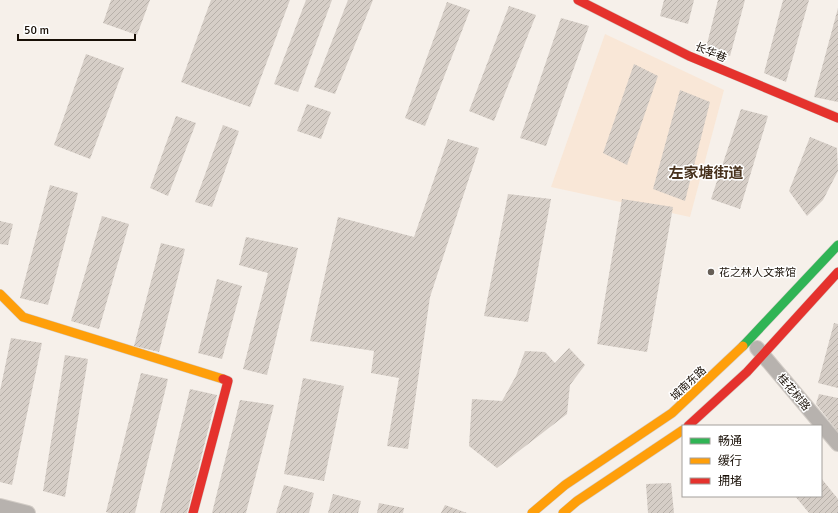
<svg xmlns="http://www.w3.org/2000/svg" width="838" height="513" viewBox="0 0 838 513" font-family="Signika,'Noto Sans SC',sans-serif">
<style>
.built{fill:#f9e7d7}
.building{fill:url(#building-hatch)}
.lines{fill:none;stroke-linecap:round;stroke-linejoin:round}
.street-casing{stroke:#d2ccc6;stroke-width:16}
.fast-casing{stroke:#d2ccc6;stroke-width:10}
.slow-casing{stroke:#d2ccc6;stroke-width:10}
.jam-casing{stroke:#d2ccc6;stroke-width:10}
.street{stroke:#b7b2ae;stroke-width:14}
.fast{stroke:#30b455;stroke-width:9}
.slow{stroke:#ff9f0a;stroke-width:9}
.jam{stroke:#e5322d;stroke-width:9}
.poi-dot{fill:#665e56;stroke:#fff;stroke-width:1.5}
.labels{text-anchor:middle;stroke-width:3;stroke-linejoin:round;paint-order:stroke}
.street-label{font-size:11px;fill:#180f06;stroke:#fff}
.poi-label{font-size:11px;fill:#180f06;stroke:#fff;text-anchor:start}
.district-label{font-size:15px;font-weight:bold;fill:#48321d;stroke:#fff}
</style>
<defs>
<pattern id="building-hatch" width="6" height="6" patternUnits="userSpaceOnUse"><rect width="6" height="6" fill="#d6cec7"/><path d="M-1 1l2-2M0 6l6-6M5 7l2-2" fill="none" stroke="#b7b0a9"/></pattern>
</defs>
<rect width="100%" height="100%" fill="#f6f0ea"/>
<polygon class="built" points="605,34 724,90 690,217 551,187"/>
<g class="building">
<polygon points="111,0 150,0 137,35 103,23"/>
<polygon points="211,0 290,0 250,107 181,82"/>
<polygon points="306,0 332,0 298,92 274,84"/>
<polygon points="348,0 373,0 335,94 314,87"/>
<polygon points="664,0 694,0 688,24 660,16"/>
<polygon points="718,0 745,0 730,56 706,48"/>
<polygon points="783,0 809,0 786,82 764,73"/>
<polygon points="447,2 470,10 425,126 405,118"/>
<polygon points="509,6 536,15 494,121 469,111"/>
<polygon points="838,8 838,102 814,97"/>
<polygon points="561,18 589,26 546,146 520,138"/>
<polygon points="86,54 124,68 90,159 54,145"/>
<polygon points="634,64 658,76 627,165 603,153"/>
<polygon points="680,90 710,102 685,201 653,189"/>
<polygon points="307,104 331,112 321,139 297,131"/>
<polygon points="741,109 768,116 740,209 711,199"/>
<polygon points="176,116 196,123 168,196 150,188"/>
<polygon points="223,125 239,131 212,207 195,202"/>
<polygon points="810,137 837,148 838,171 823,200 807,216 789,191"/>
<polygon points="448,139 479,148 430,297 408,449 387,446 399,378 371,373 374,351 310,341 338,217 414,237"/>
<polygon points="50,185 78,193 48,305 20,298"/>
<polygon points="508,194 551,199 528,322 484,316"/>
<polygon points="622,199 673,207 647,352 597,344"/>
<polygon points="102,216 129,224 99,329 71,321"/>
<polygon points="0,221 13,224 8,245 0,244"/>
<polygon points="246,237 298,248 267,375 243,369 268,273 239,265"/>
<polygon points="161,243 185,249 159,352 134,346"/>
<polygon points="217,279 242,286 222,359 198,353"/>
<polygon points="834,323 838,324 838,388 818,383"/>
<polygon points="11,338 42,343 12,485 0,482 0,391"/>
<polygon points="569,348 585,365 570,385 567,414 497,468 469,446 472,399 502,401 516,376 525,351 545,352 555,363"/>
<polygon points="65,355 88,359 65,497 43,491"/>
<polygon points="141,373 168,379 135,513 109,513 106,512"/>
<polygon points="303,378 344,386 324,481 284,474"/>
<polygon points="190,389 217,395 187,513 160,513"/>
<polygon points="819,394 838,398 838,432 816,404"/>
<polygon points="240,400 274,405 246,513 212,513"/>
<polygon points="821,478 838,499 838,513 809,513 795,496 821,496"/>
<polygon points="671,483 674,513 648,513 646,484"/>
<polygon points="284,485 314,493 309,513 276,513"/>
<polygon points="333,494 361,501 358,513 328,513"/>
<polygon points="379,503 404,508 403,513 377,513"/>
<polygon points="445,505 467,513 441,513"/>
</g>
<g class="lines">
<g class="street-casing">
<g id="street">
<polyline points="757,348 838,444"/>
<polyline points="0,506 28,513"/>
</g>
</g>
<g class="fast-casing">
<polyline id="fast" points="743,346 838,245"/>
</g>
<g class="slow-casing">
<g id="slow">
<polyline points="0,294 23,317 223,379"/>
<polyline points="532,513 565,485 672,413 743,346"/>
<polyline points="563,513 577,501 683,430"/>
</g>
</g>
<g class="jam-casing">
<g id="jam">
<polyline points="578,0 689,56 838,118"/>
<polyline points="688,426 747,372 838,272"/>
<polyline points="193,513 228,381 223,379"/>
</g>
</g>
<use href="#street" class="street"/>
<use href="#fast" class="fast"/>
<use href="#slow" class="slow"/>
<use href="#jam" class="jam"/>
</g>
<circle class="poi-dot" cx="711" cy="272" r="4"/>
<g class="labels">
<g class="street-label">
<text transform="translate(711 52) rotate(23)" y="4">长华巷</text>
<text transform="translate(688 383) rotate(-43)" y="4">城南东路</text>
<text transform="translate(794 392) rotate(50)" y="4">桂花树路</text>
</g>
<g class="poi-label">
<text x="719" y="276">花之林人文茶馆</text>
</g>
<g class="district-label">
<text x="706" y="178">左家塘街道</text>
</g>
</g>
<rect x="682" y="425" width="140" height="72" fill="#ffffff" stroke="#a39f9b"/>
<rect x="690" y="438" width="20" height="6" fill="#30b455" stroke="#a39f9b"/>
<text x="718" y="445" font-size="12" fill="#180f06">畅通</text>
<rect x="690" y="458" width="20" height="6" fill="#ff9f0a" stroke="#a39f9b"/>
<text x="718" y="465" font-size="12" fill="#180f06">缓行</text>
<rect x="690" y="478" width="20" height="6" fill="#e5322d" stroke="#a39f9b"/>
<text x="718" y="485" font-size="12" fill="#180f06">拥堵</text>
<path d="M18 34v6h117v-6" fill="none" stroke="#180f06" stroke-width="2"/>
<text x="24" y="34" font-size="12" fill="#180f06" stroke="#ffffff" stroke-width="3" paint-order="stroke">50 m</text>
</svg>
